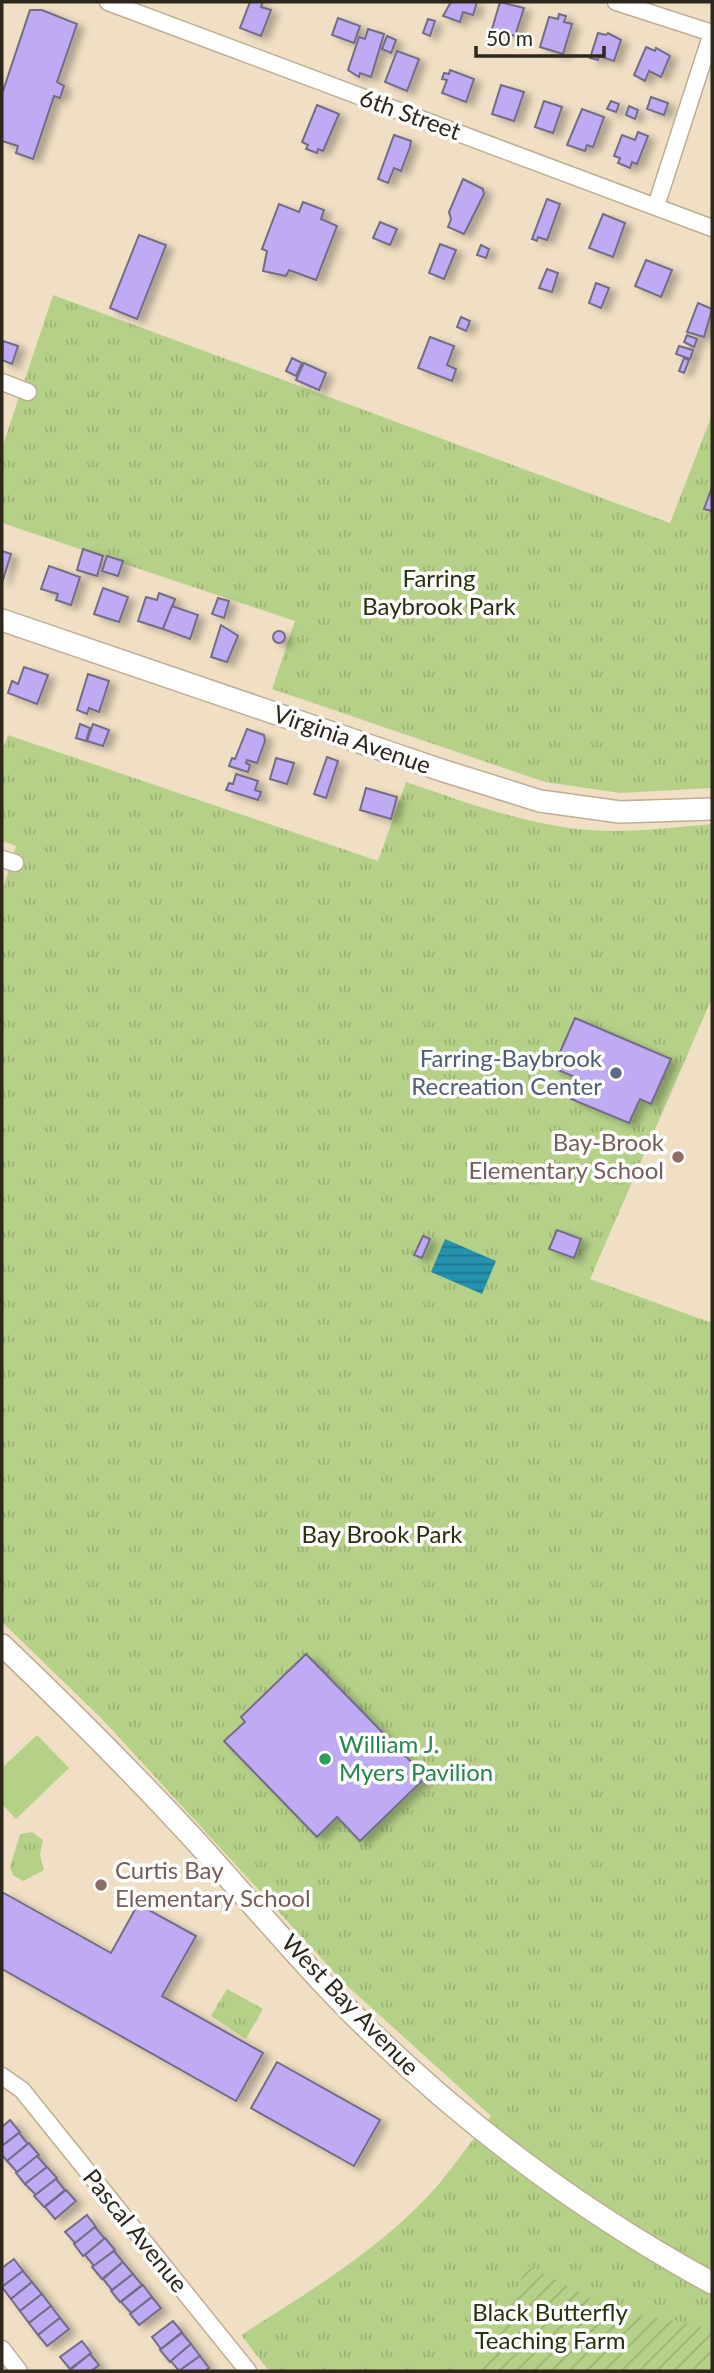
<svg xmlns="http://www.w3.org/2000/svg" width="714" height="2373" viewBox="0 0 714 2373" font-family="Lato,sans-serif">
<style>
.grass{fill:#b5d187}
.park{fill:url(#park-tufts)}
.garden{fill:url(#garden-furrows)}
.water{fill:url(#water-rules)}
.building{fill:#beabf3;stroke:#736c87;stroke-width:2;filter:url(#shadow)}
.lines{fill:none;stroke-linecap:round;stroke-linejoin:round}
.minor-casing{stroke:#beae93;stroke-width:19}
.tertiary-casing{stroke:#beae93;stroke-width:24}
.minor{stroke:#fff;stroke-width:16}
.tertiary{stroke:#fff;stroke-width:21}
.service-dot{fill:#5c6f8a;stroke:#fff;stroke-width:2.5}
.education-dot{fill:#8d6e63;stroke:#fff;stroke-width:2.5}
.leisure-dot{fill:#2e9e5b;stroke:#fff;stroke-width:2.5}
.labels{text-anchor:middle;stroke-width:7;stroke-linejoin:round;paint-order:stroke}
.street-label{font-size:24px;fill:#2d271c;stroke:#fff}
.park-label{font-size:24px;fill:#26320b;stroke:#fff}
.service-label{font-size:24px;fill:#4e5e75;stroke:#fff;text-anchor:end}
.education-label{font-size:24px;fill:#785e54;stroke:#fff;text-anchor:end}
.leisure-label{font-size:24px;fill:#27864d;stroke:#fff;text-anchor:start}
</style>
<defs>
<pattern id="park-tufts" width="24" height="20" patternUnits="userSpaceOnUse" patternTransform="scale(1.75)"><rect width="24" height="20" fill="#b5d187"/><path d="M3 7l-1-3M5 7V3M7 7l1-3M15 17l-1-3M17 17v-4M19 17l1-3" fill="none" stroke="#9cb374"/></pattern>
<pattern id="garden-furrows" width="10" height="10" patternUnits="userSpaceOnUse" patternTransform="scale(1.75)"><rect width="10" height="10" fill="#b5d187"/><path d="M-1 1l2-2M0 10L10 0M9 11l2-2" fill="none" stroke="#9cb374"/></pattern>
<pattern id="water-rules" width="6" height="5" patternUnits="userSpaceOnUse" patternTransform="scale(1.75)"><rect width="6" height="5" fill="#2592ae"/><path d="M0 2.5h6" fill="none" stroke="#20778d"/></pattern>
<filter id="shadow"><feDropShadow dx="7" dy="4" stdDeviation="3.5" flood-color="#0004"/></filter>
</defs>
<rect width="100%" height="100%" fill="#f0dfc4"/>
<polygon class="grass" points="37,1735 69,1768 16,1819 2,1804 2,1768"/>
<g class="park">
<polygon points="53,295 670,523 712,415 712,788 620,793 545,782 272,689 295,621 2,523 2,448"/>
<path d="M 8,735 L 378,861 L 406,782 C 462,801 518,822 577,829 C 622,834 668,828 712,824 L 712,998 L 590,1279 L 712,1323 L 712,2371 L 269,2371 L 241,2335 C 310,2291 383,2248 438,2185 C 456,2163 473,2139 491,2116 L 344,1983 L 103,1720 L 2,1622 L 2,892 L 16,846 L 2,841 L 2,752 Z"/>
<polygon points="32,1832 43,1840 40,1855 44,1870 23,1881 13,1875 10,1867 20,1834"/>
<polygon points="227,1989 263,2009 246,2039 211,2016"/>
</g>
<polygon class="garden" points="528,2266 615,2310 712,2328 712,2371 475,2371"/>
<polygon class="water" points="445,1239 496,1261 482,1294 431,1272"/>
<g class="building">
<polygon points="250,2 263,2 261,7 271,10 261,36 240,28"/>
<polygon points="451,2 477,2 473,15 463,12 460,22 443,16"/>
<polygon points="500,2 524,8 515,36 492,29"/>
<polygon points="30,10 42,10 77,24 57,82 64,86 60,98 54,96 33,159 16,153 18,146 2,141 2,94"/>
<polygon points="559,14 566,16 564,22 572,24 563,54 540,47 549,17 558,19"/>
<polygon points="338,18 360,26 354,43 332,35"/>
<polygon points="428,19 435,21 430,36 423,33"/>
<polygon points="368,29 384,34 371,77 360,73 359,77 348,70 359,37 365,39"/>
<polygon points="598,33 606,35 608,33 621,40 614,61 599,56 598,60 590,58"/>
<polygon points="387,36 396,40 391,53 382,49"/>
<polygon points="646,47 655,51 656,48 670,56 661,77 649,71 645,81 634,75"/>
<polygon points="397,51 419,59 407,91 385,82"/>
<polygon points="450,70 474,79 466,102 442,93 447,80 442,79 444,73 449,74"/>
<polygon points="501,85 524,92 514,121 492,114"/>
<polygon points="651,97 668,103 664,115 647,109"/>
<polygon points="544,101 562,107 553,133 535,127"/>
<polygon points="611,101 619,104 616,112 607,109"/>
<polygon points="317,105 339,114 323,151 318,149 317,153 306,149 308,145 302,142"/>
<polygon points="629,106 638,110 635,119 626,115"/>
<polygon points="582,109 604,117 593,147 587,145 585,151 567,145"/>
<polygon points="638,132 648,136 637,164 632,162 630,168 618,163 620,158 614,156 622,135 635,140"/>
<polygon points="394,135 411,141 410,147 401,171 394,168 388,183 378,179"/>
<polygon points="463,179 483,189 484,194 464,234 448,227 451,219 449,212"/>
<polygon points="547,199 560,204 547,240 538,237 537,241 532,239"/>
<polygon points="303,202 324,210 321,219 337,226 316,280 289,270 286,276 263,271 267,251 262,249 279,204 299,212"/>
<polygon points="603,214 625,223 613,257 589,248"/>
<polygon points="380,222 397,229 390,245 373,238"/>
<polygon points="139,235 166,245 137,319 110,308"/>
<polygon points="440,244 456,250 444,279 429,273"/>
<polygon points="481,245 489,249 486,258 477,255"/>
<polygon points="646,260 672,270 661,297 635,286"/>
<polygon points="547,269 558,273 552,292 539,288"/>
<polygon points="596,283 609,288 601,308 589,303"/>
<polygon points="698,303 712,309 704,337 687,332"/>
<polygon points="461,317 470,321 466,331 457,327"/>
<polygon points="687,335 697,339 694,347 684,342"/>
<polygon points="430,337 454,346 447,365 456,369 452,381 418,368"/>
<polygon points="3,341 18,346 12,364 2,360"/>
<polygon points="679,346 693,350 690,359 676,354"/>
<polygon points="292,358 302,363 296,376 286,371"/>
<polygon points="684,358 689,360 684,373 679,371"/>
<polygon points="304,363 326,373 319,390 296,380"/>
<polygon points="712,487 712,511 704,509"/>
<polygon points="83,549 103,556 97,576 77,570"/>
<polygon points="2,551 11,554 2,583"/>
<polygon points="107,556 123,561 118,576 102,571"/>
<polygon points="49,566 80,577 71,605 56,600 58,594 41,589"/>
<polygon points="103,588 128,597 119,622 94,614"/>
<polygon points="159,593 175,599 163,629 138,621 146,597 157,600"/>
<polygon points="218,598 229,601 224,618 212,614"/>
<polygon points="172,606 198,615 190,639 163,629"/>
<polygon points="221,625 238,636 227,662 211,657"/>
<circle cx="279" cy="637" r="6"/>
<polygon points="24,667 48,675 37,704 8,693 12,681 18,684"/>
<polygon points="88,674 109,681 99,712 89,708 87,714 77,710"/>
<polygon points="80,724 90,728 86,741 76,738"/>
<polygon points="93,724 109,730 103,746 87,741"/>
<polygon points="247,729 264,735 265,741 257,763 247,760 246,763 250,765 248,772 229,766 232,758 235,759"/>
<polygon points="327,757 338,761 326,798 314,794"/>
<polygon points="276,758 294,763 287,784 270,779"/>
<polygon points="236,774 258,781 255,790 261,792 258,800 226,790 229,783 233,784"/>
<polygon points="366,788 397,797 391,819 360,810"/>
<polygon points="575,1018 671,1059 651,1104 640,1099 629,1123 571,1099 580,1079 553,1068"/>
<polygon points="557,1230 581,1239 574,1258 549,1249"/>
<polygon points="423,1236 430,1239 422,1258 414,1255"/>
<polygon points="306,1654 426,1777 360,1841 337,1817 317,1837 224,1741 245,1722 241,1717"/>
<polygon points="2,1892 111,1953 138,1904 196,1936 162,1996 263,2053 236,2101 2,1969"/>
<polygon points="277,2062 380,2120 354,2166 251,2108"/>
<polygon points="10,2120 20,2132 2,2146 2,2127"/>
<polygon points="19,2133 28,2144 7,2161 2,2155 2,2146"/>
<polygon points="29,2143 39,2155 17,2172 7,2161"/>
<polygon points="37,2156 47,2167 25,2184 16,2173"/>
<polygon points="47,2167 57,2178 36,2195 25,2184"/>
<polygon points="56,2179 65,2190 44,2207 34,2196"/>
<polygon points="66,2190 76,2201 55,2219 45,2207"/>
<polygon points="87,2215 96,2227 75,2243 65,2232"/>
<polygon points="95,2227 105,2239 83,2256 74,2244"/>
<polygon points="105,2238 115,2250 94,2266 85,2255"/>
<polygon points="114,2251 123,2262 102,2279 92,2267"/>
<polygon points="14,2259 23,2271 2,2287 2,2268"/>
<polygon points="123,2262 133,2274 112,2290 103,2279"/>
<polygon points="23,2271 32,2282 11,2299 2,2287"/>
<polygon points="133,2274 142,2285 120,2302 111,2291"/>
<polygon points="32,2282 42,2294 20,2311 11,2299"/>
<polygon points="143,2285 152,2297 131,2313 121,2302"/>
<polygon points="42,2294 51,2306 29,2323 20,2311"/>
<polygon points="152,2297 161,2308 139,2325 130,2314"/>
<polygon points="51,2306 60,2318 38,2335 29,2323"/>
<polygon points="60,2318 69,2329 47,2346 38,2335"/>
<polygon points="173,2321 182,2332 161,2349 152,2337"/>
<polygon points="182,2333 191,2344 170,2362 160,2350"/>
<polygon points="82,2341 91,2353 70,2369 60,2357"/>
<polygon points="191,2344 200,2356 179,2371 171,2361"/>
<polygon points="90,2354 99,2365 91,2371 69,2371"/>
<polygon points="200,2356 209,2368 205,2371 179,2371"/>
</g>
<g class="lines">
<g class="minor-casing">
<g id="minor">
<polyline points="108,2 712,228"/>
<polyline points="616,2 712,33"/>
<polyline points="656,206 712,33"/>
<polyline points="2,382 28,392"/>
<polyline points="2,859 15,863"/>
<polyline points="2,2076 22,2090 248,2371"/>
<polyline points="2,2349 19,2371"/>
</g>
</g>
<g class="tertiary-casing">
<g id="tertiary">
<polyline points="2,620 441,770 540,801 620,812 712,809"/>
<path d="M 2,1645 C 67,1707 131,1771 192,1837 C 251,1902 308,1971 371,2032 C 473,2131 588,2215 712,2283"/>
</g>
</g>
<use href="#minor" class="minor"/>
<use href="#tertiary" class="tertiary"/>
</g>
<circle class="service-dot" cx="616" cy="1073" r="7"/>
<g class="education-dot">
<circle cx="678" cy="1157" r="7"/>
<circle cx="101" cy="1885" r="7"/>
</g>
<circle class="leisure-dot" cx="325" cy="1759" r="7"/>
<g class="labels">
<g class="street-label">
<text transform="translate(410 115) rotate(20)" y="8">6th Street</text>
<text transform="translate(352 740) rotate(19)" y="8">Virginia Avenue</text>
<text transform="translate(350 2005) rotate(46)" y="8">West Bay Avenue</text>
<text transform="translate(135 2231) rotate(51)" y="8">Pascal Avenue</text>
</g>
<g class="park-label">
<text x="439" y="587">Farring<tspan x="439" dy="28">Baybrook Park</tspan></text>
<text x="382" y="1543">Bay Brook Park</text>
<text x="550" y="2321">Black Butterfly<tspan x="550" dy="28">Teaching Farm</tspan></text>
</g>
<g class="service-label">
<text x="602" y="1067">Farring-Baybrook<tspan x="602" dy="28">Recreation Center</tspan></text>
</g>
<g class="education-label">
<text x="664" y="1151">Bay-Brook<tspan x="664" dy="28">Elementary School</tspan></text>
<text x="115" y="1879" text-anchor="start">Curtis Bay<tspan x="115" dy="28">Elementary School</tspan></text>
</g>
<g class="leisure-label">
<text x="339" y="1753">William J.<tspan x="339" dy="28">Myers Pavilion</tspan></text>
</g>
</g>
<rect width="714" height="2373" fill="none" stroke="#2d271c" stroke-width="7"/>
<path d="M476 46v10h128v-10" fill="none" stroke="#2d271c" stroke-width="3.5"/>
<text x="486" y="46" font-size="21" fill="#2d271c" stroke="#ffffff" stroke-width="5" paint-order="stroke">50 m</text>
</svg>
